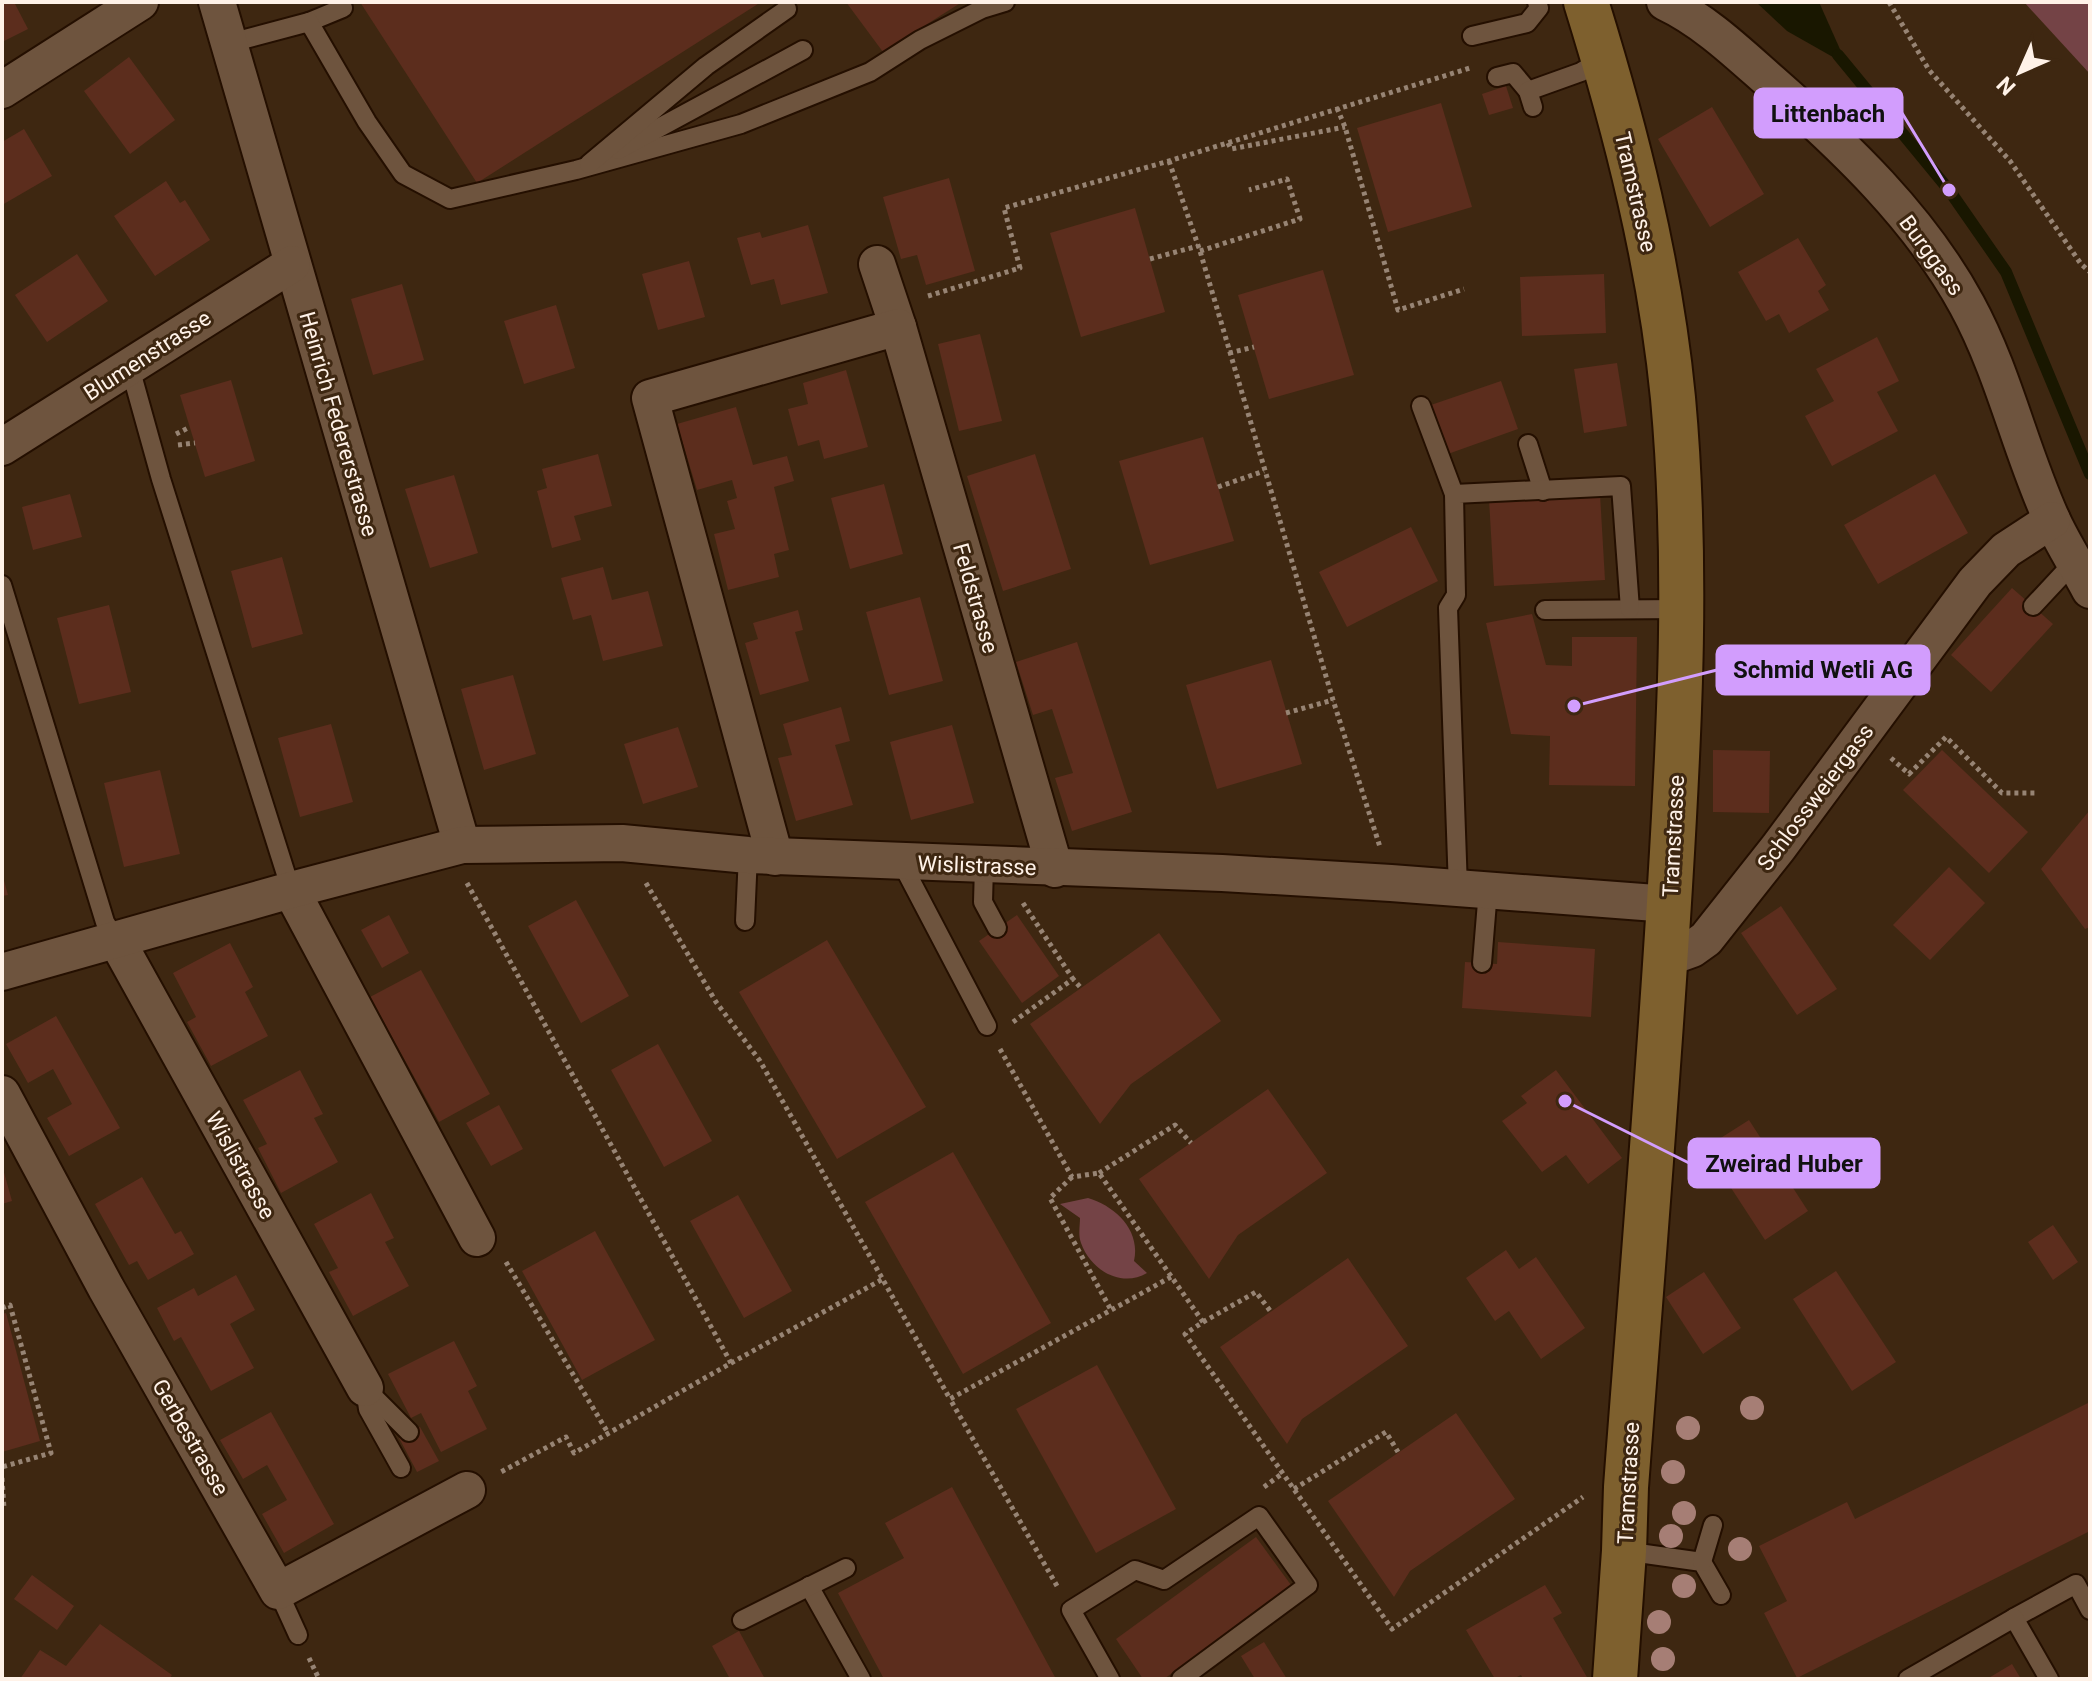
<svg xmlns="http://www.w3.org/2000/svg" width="2092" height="1681" viewBox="0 0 2092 1681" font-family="Roboto,sans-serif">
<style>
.green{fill:#744346}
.water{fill:#191700}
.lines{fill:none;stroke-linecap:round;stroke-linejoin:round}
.stream{stroke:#191700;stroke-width:12}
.building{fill:#5c2d1d}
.lane-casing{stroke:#240f00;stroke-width:22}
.street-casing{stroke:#240f00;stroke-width:40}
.secondary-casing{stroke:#240f00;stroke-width:48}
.path{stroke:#978474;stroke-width:5;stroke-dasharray:4 4;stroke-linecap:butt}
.lane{stroke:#6e543e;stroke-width:18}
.street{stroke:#6e543e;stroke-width:36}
.secondary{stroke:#7e602e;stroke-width:44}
.tree{fill:#a67e75}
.labels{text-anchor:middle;stroke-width:6;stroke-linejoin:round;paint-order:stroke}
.street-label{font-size:22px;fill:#fff2e8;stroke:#3e2711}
.leader{fill:none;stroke:#d29dfd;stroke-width:3}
.callout-dot{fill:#d29dfd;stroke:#3e2711;stroke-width:3}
.callout{fill:#d29dfd;stroke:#d29dfd;stroke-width:3}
.callout-label{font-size:24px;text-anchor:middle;font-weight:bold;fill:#111}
</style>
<rect width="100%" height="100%" fill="#3e2711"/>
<g class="green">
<polygon points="2024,2 2090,2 2090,74"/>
<path d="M 1088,1198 C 1115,1206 1141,1230 1134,1261 L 1147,1273 C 1122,1288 1091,1271 1081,1243 C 1078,1235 1080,1226 1080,1218 L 1060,1204 Z"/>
</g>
<polygon class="water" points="1756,2 1819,2 1847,65 1787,31"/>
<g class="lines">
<polyline class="stream" points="1838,55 1949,190 2006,272 2090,474"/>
</g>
<g class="building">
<polygon points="2,2 14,2 28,29 2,42"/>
<polygon points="360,2 761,2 477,183"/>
<polygon points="846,2 962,2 883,52"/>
<polygon points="129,57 175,120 130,154 84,91"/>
<polygon points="1506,86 1513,108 1489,115 1482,94"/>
<polygon points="1441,103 1472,207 1388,232 1357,128"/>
<polygon points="1712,107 1764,194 1710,227 1658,139"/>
<polygon points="24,129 52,176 2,205 2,142"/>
<polygon points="949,178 975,271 926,285 917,255 901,259 883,197"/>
<polygon points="166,181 180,203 185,200 210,240 155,276 114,216"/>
<polygon points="1135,208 1165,312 1081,337 1050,233"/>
<polygon points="808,225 828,293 781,305 774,279 751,285 737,238 760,232 762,238"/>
<polygon points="1798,238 1826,285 1818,291 1829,310 1789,333 1779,314 1766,321 1738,272"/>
<polygon points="77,254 108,301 47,342 15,295"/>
<polygon points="689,261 705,317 658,330 642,274"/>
<polygon points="1323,270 1354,375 1269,399 1238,295"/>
<polygon points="1604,274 1606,333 1522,336 1520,277"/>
<polygon points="402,284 424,360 373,375 351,299"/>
<polygon points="556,305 575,368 524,384 504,321"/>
<polygon points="980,334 1002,421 959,431 938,344"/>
<polygon points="1877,337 1899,381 1877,392 1898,431 1832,466 1805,416 1834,401 1816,369"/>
<polygon points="1617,363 1627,426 1584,433 1574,369"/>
<polygon points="846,370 868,447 824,459 819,440 798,446 788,409 808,404 803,383"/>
<polygon points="231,380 255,461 205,477 180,395"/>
<polygon points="1501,381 1518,429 1445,455 1428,406"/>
<polygon points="736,407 753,465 787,456 794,481 774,487 789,550 774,554 779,577 728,590 714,534 735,529 727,501 737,498 732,480 697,490 677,424"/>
<polygon points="1203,437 1234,541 1150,565 1119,461"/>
<polygon points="598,454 612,506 574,516 581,540 552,548 537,491 547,488 542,469"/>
<polygon points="1035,454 1071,569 1003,591 967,476"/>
<polygon points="1935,474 1968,533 1878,584 1844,525"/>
<polygon points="454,475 478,553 430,568 405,489"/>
<polygon points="884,484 903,554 850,569 831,498"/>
<polygon points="70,494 82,537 33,550 22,507"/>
<polygon points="1600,494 1605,580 1494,586 1489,499"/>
<polygon points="1411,527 1438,581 1347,627 1319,572"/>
<polygon points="282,557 303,634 252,648 231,571"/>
<polygon points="603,567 612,600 648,591 663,646 603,661 591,615 573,620 561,578"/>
<polygon points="2012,588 2053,624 1991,692 1951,655"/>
<polygon points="920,597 943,681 889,695 866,612"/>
<polygon points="109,605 131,692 79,704 57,618"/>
<polygon points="798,610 803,630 795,632 809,681 760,695 745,643 758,639 753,623"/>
<polygon points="1532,614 1546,665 1572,666 1572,637 1637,637 1635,786 1549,785 1550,736 1511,734 1486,623"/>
<polygon points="1077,642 1132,812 1072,831 1055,778 1073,773 1052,709 1033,715 1016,662"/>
<polygon points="1271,660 1302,764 1217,789 1186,685"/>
<polygon points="513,675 536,754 484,770 461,689"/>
<polygon points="841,707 850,741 835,745 853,805 796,821 778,758 792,755 783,724"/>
<polygon points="331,724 353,802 300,817 278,738"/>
<polygon points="952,725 974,803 911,820 890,742"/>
<polygon points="678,727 698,787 643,804 624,744"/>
<polygon points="1713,750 1770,751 1769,813 1713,812"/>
<polygon points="1942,750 2028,832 1989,873 1903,790"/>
<polygon points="160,770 180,854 124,867 104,783"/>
<polygon points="2090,810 2090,927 2085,929 2041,869"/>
<polygon points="1949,867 1985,903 1930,960 1893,925"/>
<polygon points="3,877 8,895 2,896 2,878"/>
<polygon points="576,900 629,996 581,1023 528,926"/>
<polygon points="1781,906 1837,989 1797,1015 1741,933"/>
<polygon points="389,915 409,953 382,968 361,930"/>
<polygon points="1017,915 1059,976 1022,1003 979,941"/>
<polygon points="1159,933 1221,1021 1131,1084 1100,1124 1030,1024"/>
<polygon points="827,940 926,1107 837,1159 739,992"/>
<polygon points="1498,942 1595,949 1591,1017 1462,1008 1465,962 1497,964"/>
<polygon points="230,943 253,987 245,992 268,1036 211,1066 187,1022 196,1017 173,973"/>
<polygon points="421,970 490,1094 439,1122 370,997"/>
<polygon points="56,1016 120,1128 69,1156 47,1118 72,1104 53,1069 28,1083 6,1044"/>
<polygon points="658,1044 712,1141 664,1167 611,1070"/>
<polygon points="300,1070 323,1114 314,1118 338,1162 281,1193 258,1148 267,1144 243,1100"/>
<polygon points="1556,1070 1622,1158 1588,1184 1566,1155 1542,1172 1502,1121 1527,1103 1521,1096"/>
<polygon points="1268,1089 1327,1173 1238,1235 1209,1279 1139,1179"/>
<polygon points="499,1105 523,1149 491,1166 466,1123"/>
<polygon points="1749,1120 1808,1211 1765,1240 1705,1148"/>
<polygon points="953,1152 1051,1323 963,1374 865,1202"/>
<polygon points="3,1169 12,1201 2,1204 2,1170"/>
<polygon points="142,1177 175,1234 181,1231 194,1254 148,1280 137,1261 129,1265 95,1204"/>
<polygon points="371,1193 394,1238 385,1242 409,1286 353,1316 329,1272 338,1268 314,1224"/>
<polygon points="738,1195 792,1291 744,1318 690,1221"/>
<polygon points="2053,1225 2078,1262 2053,1280 2028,1242"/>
<polygon points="595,1231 655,1340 582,1380 522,1271"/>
<polygon points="1506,1250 1519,1269 1536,1257 1585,1328 1541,1359 1509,1311 1495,1321 1466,1278"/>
<polygon points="1348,1258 1408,1346 1302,1419 1287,1444 1220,1347"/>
<polygon points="1836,1271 1896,1362 1852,1391 1793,1299"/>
<polygon points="1704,1272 1741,1328 1703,1354 1666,1297"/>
<polygon points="236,1275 255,1310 230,1324 254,1368 211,1391 181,1337 174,1341 157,1308 194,1288 198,1296"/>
<polygon points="6,1313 40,1441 2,1452 2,1314"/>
<polygon points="454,1341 477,1386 468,1391 487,1429 441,1452 421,1413 411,1418 388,1374"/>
<polygon points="1097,1365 1176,1509 1096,1553 1016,1409"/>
<polygon points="2090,1402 2090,1531 1797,1678 1764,1613 1787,1601 1759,1546 1847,1502 1855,1519"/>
<polygon points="271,1412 334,1524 284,1553 262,1514 287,1500 267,1465 243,1479 220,1440"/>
<polygon points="1456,1413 1515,1499 1410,1571 1394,1597 1328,1501"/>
<polygon points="420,1427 439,1461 417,1472 399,1438"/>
<polygon points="952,1487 1056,1679 884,1679 838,1593 904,1558 885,1523"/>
<polygon points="1256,1537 1291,1585 1164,1679 1143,1679 1116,1639"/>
<polygon points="32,1575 74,1606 57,1630 14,1599"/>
<polygon points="1545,1585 1562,1613 1553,1618 1588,1679 1523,1679 1521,1675 1513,1679 1495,1679 1466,1630"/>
<polygon points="100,1624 172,1675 169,1679 20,1679 40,1650 66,1666"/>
<polygon points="739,1631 765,1679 730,1679 712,1646"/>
<polygon points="1264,1642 1287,1679 1255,1679 1241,1656"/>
<polygon points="2012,1664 2021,1679 1987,1679"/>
</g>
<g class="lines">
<g class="lane-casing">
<g id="lane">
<polyline points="309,22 343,8"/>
<polyline points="1472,36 1527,23 1539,8 1537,2"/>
<polyline points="230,43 309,22 367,122 403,174 450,199 576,170 741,124 870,72 920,40 982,9 1005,2"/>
<polyline points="1497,77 1513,73 1528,91"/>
<polyline points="1533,107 1528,91 1581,72 1604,58"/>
<polyline points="618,150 803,50"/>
<polyline points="589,164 706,66 787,9"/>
<polyline points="129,364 161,479 291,890"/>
<polyline points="1421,406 1454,494"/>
<polyline points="1528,444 1543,491"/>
<polyline points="2,585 105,922 117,941"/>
<polyline points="2033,606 2075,561"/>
<polyline points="1545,610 1683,609"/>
<polyline points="901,862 987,1026"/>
<polyline points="984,866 983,902 997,928"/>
<polyline points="1458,888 1448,608 1456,595 1454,494 1621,486 1630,609"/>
<polyline points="745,921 748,855"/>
<polyline points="1482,963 1488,890"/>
<polyline points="365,1388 368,1409 401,1468"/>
<polyline points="365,1388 409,1432"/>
<polyline points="1624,1551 1702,1562 1721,1595"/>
<polyline points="1702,1562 1713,1525"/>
<polyline points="809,1586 861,1679"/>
<polyline points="278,1591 298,1635"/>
<polyline points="2014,1618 2076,1584 2090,1610"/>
<polyline points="742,1620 846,1568"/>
<polyline points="1110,1679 1071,1610 1135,1570 1164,1580 1259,1516 1308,1585 1181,1679"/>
<polyline points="1908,1679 2014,1618 2049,1679"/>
</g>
</g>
<g class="street-casing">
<g id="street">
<polyline points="217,2 462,845"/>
<path d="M 1665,2 C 1705,21 1738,53 1771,82 C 1845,147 1920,218 1967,305 C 2004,373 2020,450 2052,520 C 2063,544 2078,567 2090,590"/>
<polyline points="2,90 140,2"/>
<polyline points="877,264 898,327"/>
<polyline points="2,447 292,264"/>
<polyline points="775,857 650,398 898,327 1055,869"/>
<polyline points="291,890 477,1238"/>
<polyline points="117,941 365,1388"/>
<polyline points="1667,958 1692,949 1706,939 1778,848 1975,582 2006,550 2052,520"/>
<polyline points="2,972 291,890 462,845 622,843 748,855 1222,873 1391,883 1669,904"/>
<polyline points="2,1094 106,1288 278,1591 467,1490"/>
</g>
</g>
<g class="secondary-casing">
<path id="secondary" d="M 1586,2 C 1626,131 1660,264 1673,398 C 1688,563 1680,722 1670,886 C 1658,1087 1641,1287 1626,1487 L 1624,1551 L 1615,1679"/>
</g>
<g class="path">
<polyline points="1889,2 1929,70 2010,161 2081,264 2090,272"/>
<polyline points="1337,108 1345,127 1398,310 1464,289"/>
<polyline points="1228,143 1231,149 1345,127"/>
<polyline points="1169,161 1200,251 1333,700 1380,847"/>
<polyline points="1200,251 1300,219 1287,179 1249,190"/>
<polyline points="1150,259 1198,246"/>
<polyline points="928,296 1020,268 1004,208 1169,161 1470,68"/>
<polyline points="1229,353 1254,347"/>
<polyline points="176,434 190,427"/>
<polyline points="178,445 195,443"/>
<polyline points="1218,487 1264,471"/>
<polyline points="1286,713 1333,700"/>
<polyline points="1891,758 1909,774 1946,737 2002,793 2038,793"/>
<polyline points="467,883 731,1363 574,1453 566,1437 499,1473"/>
<polyline points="646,883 716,1002 760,1061 950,1399"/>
<polyline points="1023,903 1073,979"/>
<polyline points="1013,1022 1073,979 1081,988"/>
<polyline points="1000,1049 1072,1177 1099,1173 1203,1322 1185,1334 1392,1629 1583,1497"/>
<polyline points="1099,1173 1175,1125 1191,1143"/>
<polyline points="1072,1177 1050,1198 1111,1310"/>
<polyline points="506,1262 608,1433"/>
<polyline points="2,1308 10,1305 51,1453 2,1467"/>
<polyline points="1203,1322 1256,1292 1271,1312"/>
<polyline points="731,1363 883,1279"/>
<polyline points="2,1478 4,1509"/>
<polyline points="1264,1487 1283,1473"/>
<polyline points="1294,1489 1386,1432 1398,1452"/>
<polyline points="1057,1586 950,1399 1171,1277"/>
<polyline points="309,1658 319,1679"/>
</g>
<use href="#lane" class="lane"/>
<use href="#street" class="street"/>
<use href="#secondary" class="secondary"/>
</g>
<g class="tree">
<circle cx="1752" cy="1408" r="12"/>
<circle cx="1688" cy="1428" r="12"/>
<circle cx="1673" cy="1472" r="12"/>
<circle cx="1684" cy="1513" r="12"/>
<circle cx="1671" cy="1536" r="12"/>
<circle cx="1740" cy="1549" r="12"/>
<circle cx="1684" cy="1586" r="12"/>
<circle cx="1659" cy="1622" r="12"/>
<circle cx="1663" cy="1659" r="12"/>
</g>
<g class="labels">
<g class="street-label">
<text transform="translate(1636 192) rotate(77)" y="8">Tramstrasse</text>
<text transform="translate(1932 255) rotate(54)" y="8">Burggass</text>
<text transform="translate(147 355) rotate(-33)" y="8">Blumenstrasse</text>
<text transform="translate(339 424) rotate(74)" y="8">Heinrich Federerstrasse</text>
<text transform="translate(976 598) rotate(74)" y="8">Feldstrasse</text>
<text transform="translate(1815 797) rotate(-53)" y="8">Schlossweiergass</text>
<text transform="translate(1673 836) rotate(-87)" y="8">Tramstrasse</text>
<text transform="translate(977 865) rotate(2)" y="8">Wislistrasse</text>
<text transform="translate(241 1165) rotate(61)" y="8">Wislistrasse</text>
<text transform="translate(191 1437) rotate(60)" y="8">Gerbestrasse</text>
<text transform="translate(1628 1483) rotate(-87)" y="8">Tramstrasse</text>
</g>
</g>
<path class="leader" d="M1949 190L1902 113M1574 706L1717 670M1565 1101L1689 1163"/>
<g class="callout-dot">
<circle cx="1949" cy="190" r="8"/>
<circle cx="1574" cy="706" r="8"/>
<circle cx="1565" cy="1101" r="8"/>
</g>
<g class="callout">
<rect x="1755" y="89" width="147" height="48" rx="8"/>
<rect x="1717" y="646" width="212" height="48" rx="8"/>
<rect x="1689" y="1139" width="190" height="48" rx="8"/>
</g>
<g class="callout-label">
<text x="1828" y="122">Littenbach</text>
<text x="1823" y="678">Schmid Wetli AG</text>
<text x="1784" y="1172">Zweirad Huber</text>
</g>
<rect width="2092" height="1681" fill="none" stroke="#fff2e8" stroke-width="8"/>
<g transform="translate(2020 72) rotate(225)" stroke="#3e2711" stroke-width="6" paint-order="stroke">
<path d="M0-6L14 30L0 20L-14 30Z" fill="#fff2e8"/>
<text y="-12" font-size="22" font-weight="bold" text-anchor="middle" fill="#fff2e8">N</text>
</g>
</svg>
